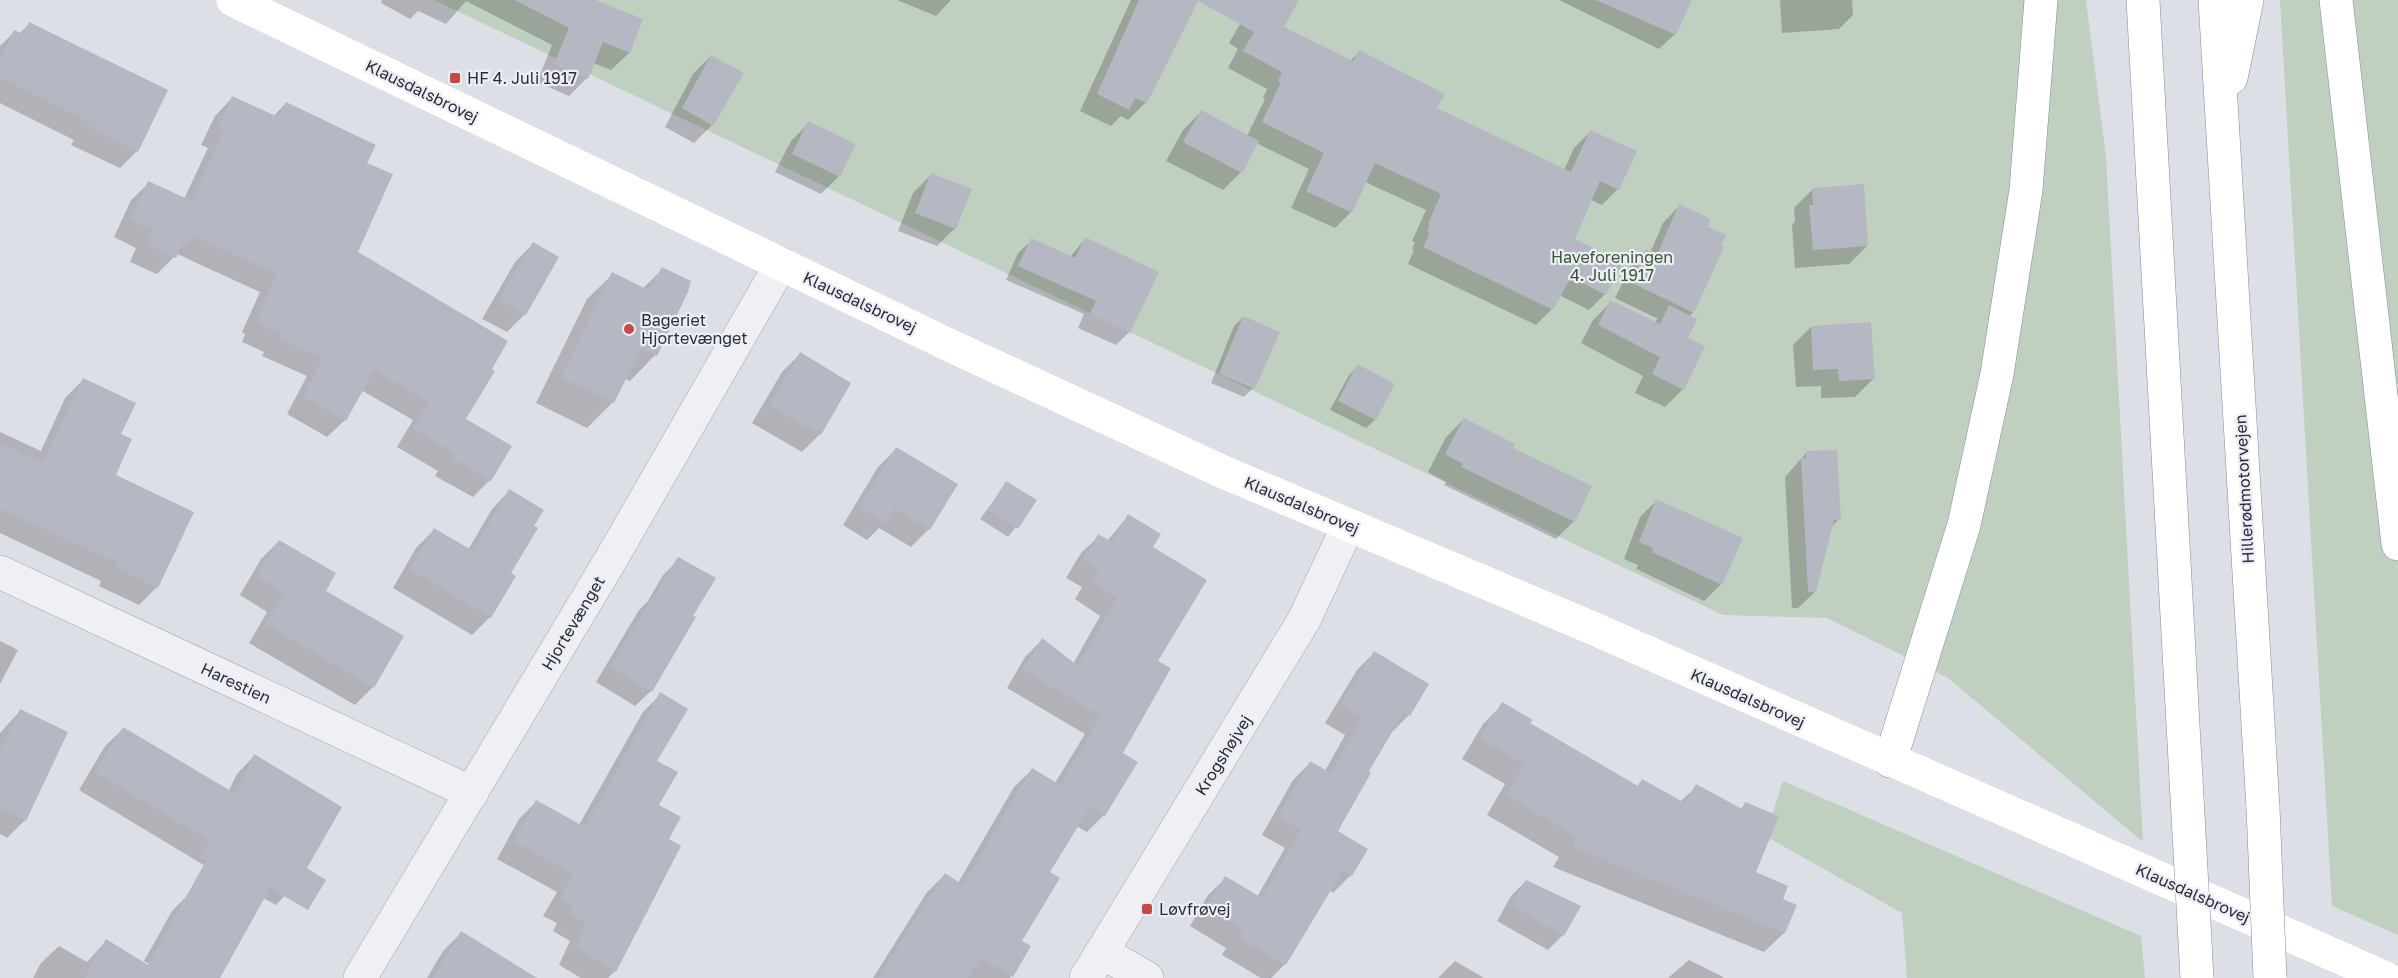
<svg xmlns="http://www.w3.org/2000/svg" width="2398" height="978" viewBox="0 0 2398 978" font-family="'Golos Text',sans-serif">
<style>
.green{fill:#c0cfbf}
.shadow{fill:#0003}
.building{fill:#b5b8c2}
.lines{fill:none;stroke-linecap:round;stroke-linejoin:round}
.street-casing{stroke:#a3a6af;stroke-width:34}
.highway-casing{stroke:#858b9b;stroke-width:34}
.street{stroke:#eff0f4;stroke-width:33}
.secondary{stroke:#fff;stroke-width:33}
.highway{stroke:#fff;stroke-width:33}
.highway-bridge-casing{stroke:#858b9b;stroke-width:34;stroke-linecap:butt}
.highway-bridge{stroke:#fff;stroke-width:33}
.poi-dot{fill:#c44949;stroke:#eceef4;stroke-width:2}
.labels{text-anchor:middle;stroke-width:4.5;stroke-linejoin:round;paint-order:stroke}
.poi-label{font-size:16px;fill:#282c3b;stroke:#eceef4;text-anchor:start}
.street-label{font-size:16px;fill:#282c3b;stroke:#eceef4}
.park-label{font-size:16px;fill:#375636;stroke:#eceef4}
</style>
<rect width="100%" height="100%" fill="#dddfe6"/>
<g class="green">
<polygon points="434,0 2086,0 2106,157 2143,842 1948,678 1827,618 1723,615"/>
<polygon points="2280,0 2398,0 2398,935 2332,906"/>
<polygon points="1783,781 2141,936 2145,978 1907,978 1902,913 1765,836"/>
</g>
<g class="shadow">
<polygon points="382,0 592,0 641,20 629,53 611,70 593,63 587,78 569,96 537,82 552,45 466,1 446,24 418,11 410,19 381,3"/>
<polygon points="897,0 951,0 936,16"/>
<polygon points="1131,0 1196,0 1146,102 1128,120 1121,116 1111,126 1080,111"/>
<polygon points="1254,0 1291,0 1282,27 1350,61 1359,52 1435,108 1564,170 1574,148 1591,131 1618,189 1602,205 1591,200 1573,240 1605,294 1589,310 1559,295 1552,309 1536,325 1408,264 1414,250 1412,249 1415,242 1412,241 1426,210 1365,182 1351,212 1335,228 1291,208 1309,169 1256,143 1241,172 1223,190 1166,161 1183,130 1201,112 1247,136 1265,99 1263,98 1267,89 1228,68 1238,49 1229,43"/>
<polygon points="1559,0 1690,0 1675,34 1659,49"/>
<polygon points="1780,0 1852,0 1853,15 1839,29 1782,33"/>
<polygon points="29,24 137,151 120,168 71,145 74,140 0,103 0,46 14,32 19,34"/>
<polygon points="711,56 712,125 694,143 665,127 693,74"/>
<polygon points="232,98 273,117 286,103 365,163 356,252 464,420 490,480 473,497 435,476 438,471 397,447 413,420 361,390 345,420 327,437 287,414 307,376 262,356 264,352 242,342 245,334 242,332 260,292 177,254 157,274 130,262 136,248 114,237 131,200 149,183 184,199 208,148 201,145 215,116"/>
<polygon points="809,123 839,176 821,194 775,172 791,141"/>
<polygon points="931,175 955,228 937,246 898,231 913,193"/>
<polygon points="1812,190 1867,246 1849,264 1795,268 1792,225 1795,221 1794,208"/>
<polygon points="1679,206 1706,228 1719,247 1693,312 1689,317 1683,389 1665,407 1635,393 1643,376 1581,343 1593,320 1611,302 1654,323 1658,319 1615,298 1630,267 1646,251 1650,253 1663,223"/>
<polygon points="1085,239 1129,332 1116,345 1078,328 1084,314 1006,280 1018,253 1032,240 1070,257"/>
<polygon points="533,244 557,258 525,314 507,332 482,319 515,262"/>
<polygon points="663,269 655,355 630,381 624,379 613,402 587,428 536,403 587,299 613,274 642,289"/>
<polygon points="1243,317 1278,333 1253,388 1244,397 1211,383 1234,326"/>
<polygon points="1811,327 1873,379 1855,397 1821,398 1821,386 1796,387 1793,345"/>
<polygon points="800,354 820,434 802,452 752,423 782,372"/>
<polygon points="1358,366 1393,385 1375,420 1366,428 1330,410 1349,375"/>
<polygon points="83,380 119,435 114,476 157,587 139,605 99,586 101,581 0,533 0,432 41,451 65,398"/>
<polygon points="1464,419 1511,449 1574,521 1556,539 1444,485 1446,482 1428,472 1446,437"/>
<polygon points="896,449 929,529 911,547 879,528 867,540 843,525 878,467"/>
<polygon points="1807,452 1839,519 1831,527 1815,592 1798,608 1792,608 1785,477"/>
<polygon points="1007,483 1035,501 1008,537 980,519"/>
<polygon points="509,491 509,573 490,617 472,635 393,588 416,548 434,530 468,550 492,509"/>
<polygon points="1656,501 1721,584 1704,601 1636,569 1638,565 1624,559 1640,517"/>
<polygon points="1128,516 1151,548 1156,661 1121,754 1104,815 1087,832 1076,826 1048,873 1020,942 1010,978 873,978 927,892 945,875 958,883 1014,787 1032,770 1055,783 1085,734 1007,688 1025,657 1042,640 1073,664 1100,616 1075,599 1082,587 1066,578 1081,553 1099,536 1107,541"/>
<polygon points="279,541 324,591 373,687 355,705 249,643 267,612 240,595 261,559"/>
<polygon points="679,559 651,691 635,706 596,682 639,610 648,601 663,575"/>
<polygon points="0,641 18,650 0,684"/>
<polygon points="1374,653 1409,715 1392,732 1367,772 1336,832 1351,875 1333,893 1329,890 1285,964 1271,978 1261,978 1222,955 1226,948 1190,926 1208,895 1226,878 1257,897 1285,848 1262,835 1293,780 1310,763 1325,771 1345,735 1325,723 1357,670"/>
<polygon points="661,694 655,761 657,805 615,971 608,978 581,978 559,965 570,941 553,931 557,923 543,916 557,892 497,859 519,819 536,802 579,825 643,712"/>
<polygon points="1503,704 1528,724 1636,787 1642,781 1680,802 1697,786 1740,810 1745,804 1754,873 1781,900 1795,905 1784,933 1764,952 1553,867 1559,857 1487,815 1505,784 1462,759 1483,724"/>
<polygon points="20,711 25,820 7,838 0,834 0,733"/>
<polygon points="123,729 228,792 237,774 254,756 293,887 276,905 212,870 79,790 105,746"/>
<polygon points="1526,881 1579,907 1563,935 1548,950 1497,921 1511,896"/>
<polygon points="190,893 218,978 174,978 144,961 172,911"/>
<polygon points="461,933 492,978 427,978 443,951"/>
<polygon points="106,941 148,978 33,978 41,963 59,946 87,962"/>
<polygon points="1689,960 1725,978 1668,978"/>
<polygon points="1455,961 1484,978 1438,978"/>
</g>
<g class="building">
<polygon points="515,0 596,0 643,19 630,53 603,42 588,79 554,64 569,28"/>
<polygon points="1139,0 1299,0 1284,27 1353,61 1359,50 1445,94 1437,108 1571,172 1590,130 1637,151 1619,190 1600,181 1575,239 1623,263 1606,295 1571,277 1553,310 1423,247 1430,233 1427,232 1430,225 1428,224 1441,194 1375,163 1352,213 1306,191 1324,153 1262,122 1281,82 1278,81 1282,72 1243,51 1254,32 1198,1 1147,103 1135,98 1129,110 1097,94"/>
<polygon points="1596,0 1692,0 1676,35"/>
<polygon points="29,22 168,90 138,152 88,127 90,123 0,77 0,60 14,30 23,34"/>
<polygon points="711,55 744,73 713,126 682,108"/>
<polygon points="232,96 278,117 286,102 376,145 367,163 393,174 358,252 508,341 492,369 495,371 466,419 512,446 491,481 452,458 455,453 413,429 429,402 374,370 346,421 303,396 323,358 279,339 281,334 258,324 262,317 258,315 277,274 195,237 191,237 187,246 182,244 176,258 147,244 153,230 130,220 148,181 192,201 224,130 218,127"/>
<polygon points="1201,110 1259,141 1242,173 1183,142"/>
<polygon points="808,121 856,144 840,177 792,154"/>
<polygon points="931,173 972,189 956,229 915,213"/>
<polygon points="1864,184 1868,246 1813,250 1809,205 1813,205 1812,188"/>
<polygon points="1679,204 1711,219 1708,227 1726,235 1721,246 1724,247 1694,313 1630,282 1646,249 1657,255"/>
<polygon points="1085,237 1159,272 1130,333 1090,314 1096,301 1018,266 1031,238 1075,258"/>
<polygon points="533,242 559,257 526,315 499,300"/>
<polygon points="662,267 691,281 688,292 657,356 641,349 614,403 561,377 612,272 648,290"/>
<polygon points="1610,300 1660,324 1669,305 1697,319 1688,338 1705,346 1684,390 1652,374 1660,357 1598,325"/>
<polygon points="1243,316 1280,332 1255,389 1219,374"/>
<polygon points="1871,322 1875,379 1839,381 1838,369 1813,370 1811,326"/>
<polygon points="800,352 851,383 821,435 769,405"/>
<polygon points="1357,364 1395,384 1376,420 1338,401"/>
<polygon points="83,378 136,403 121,434 132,439 116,475 194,512 158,588 116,567 118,563 0,509 0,443 43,463"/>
<polygon points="1464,418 1515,444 1513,448 1592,486 1575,522 1461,467 1463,464 1445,454"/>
<polygon points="896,447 958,484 930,530 895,508 886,523 860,507"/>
<polygon points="1837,450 1841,520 1834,520 1816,592 1808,592 1801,458 1806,458 1806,451"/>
<polygon points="1006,481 1037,500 1018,529 988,510"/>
<polygon points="509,489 544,510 534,526 538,528 511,573 516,576 491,618 410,569 434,528 473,551"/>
<polygon points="1656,499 1743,538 1722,585 1652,552 1653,548 1639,542"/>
<polygon points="1128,514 1161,534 1153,547 1207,580 1158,661 1171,668 1123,753 1138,762 1105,816 1090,807 1050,872 1060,878 1022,941 1031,946 1013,977 981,958 968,978 878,978 945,873 963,885 1032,768 1060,785 1101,716 1023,670 1042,638 1078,666 1117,598 1092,581 1099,570 1083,560 1098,534 1112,542"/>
<polygon points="279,540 336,573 326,591 404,636 374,688 266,624 284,593 257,576"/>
<polygon points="678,557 716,578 693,616 696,617 652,692 610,666"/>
<polygon points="1374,651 1429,684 1410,716 1404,712 1369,771 1371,773 1338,831 1368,849 1352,876 1343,870 1286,965 1238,937 1243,930 1206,908 1225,876 1262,898 1301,830 1278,817 1310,761 1331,773 1362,717 1341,705"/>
<polygon points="660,692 688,709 657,761 678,772 659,805 681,817 669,839 681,846 616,972 576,947 586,923 569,913 574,906 560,899 573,874 514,841 536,800 585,827"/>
<polygon points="1502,702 1533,720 1530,723 1638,786 1642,779 1685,803 1696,784 1742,809 1745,802 1779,816 1756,872 1788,886 1783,899 1797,905 1785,933 1572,847 1577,837 1506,795 1524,764 1480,738"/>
<polygon points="20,709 68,732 26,821 0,808 0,751"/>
<polygon points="123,727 236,794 254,754 342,807 307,868 326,880 308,910 270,888 220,978 84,978 106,939 148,965 206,861 200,857 210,841 95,772"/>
<polygon points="1526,880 1581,906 1564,936 1511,905"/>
<polygon points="461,931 537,978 433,978"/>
</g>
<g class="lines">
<g class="street-casing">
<g id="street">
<polyline points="0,572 472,793"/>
<polyline points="1102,952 1147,978"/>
<polyline points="360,978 610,561 781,264"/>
<polyline points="1086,978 1304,620 1348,526"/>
</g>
</g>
<g class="highway-casing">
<g id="highway">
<polyline points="2143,0 2186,779"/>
<polyline points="2215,0 2263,808"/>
<polyline points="2336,0 2398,544"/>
<polyline points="2231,78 2247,0"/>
<polyline points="1890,761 1964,525 1997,374 2026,190 2041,0"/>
</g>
</g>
<use href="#street" class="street"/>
<polyline class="secondary" points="233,0 949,345 1221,471 1590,627 2386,978"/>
<use href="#highway" class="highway"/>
<g class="highway-bridge-casing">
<g id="highway-bridge">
<polyline points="2186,779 2197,978"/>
<polyline points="2263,808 2270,978"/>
</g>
</g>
<use href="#highway-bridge" class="highway-bridge"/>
</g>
<g class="poi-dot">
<rect x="449" y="72" width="12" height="12" rx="3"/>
<circle cx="629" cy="329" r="6"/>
<rect x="1141" y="903" width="12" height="12" rx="3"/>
</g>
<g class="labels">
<g class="poi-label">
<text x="467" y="84">HF 4. Juli 1917</text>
<text x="641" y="326">Bageriet<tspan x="641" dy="18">Hjortevænget</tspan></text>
<text x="1159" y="915">Løvfrøvej</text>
</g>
<g class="street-label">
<text transform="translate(422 91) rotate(26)" y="6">Klausdalsbrovej</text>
<text transform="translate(860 302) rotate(25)" y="6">Klausdalsbrovej</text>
<text transform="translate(2244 489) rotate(-93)" y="6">Hillerødmotorvejen</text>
<text transform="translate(1302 505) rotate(23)" y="6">Klausdalsbrovej</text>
<text transform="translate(573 623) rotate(-59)" y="6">Hjortevænget</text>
<text transform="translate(236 683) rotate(25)" y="6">Harestien</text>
<text transform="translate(1748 698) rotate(24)" y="6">Klausdalsbrovej</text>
<text transform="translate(1223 755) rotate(-58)" y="6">Krogshøjvej</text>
<text transform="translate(2193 893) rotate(24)" y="6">Klausdalsbrovej</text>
</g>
<g class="park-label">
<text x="1612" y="263">Haveforeningen<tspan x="1612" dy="18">4. Juli 1917</tspan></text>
</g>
</g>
</svg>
